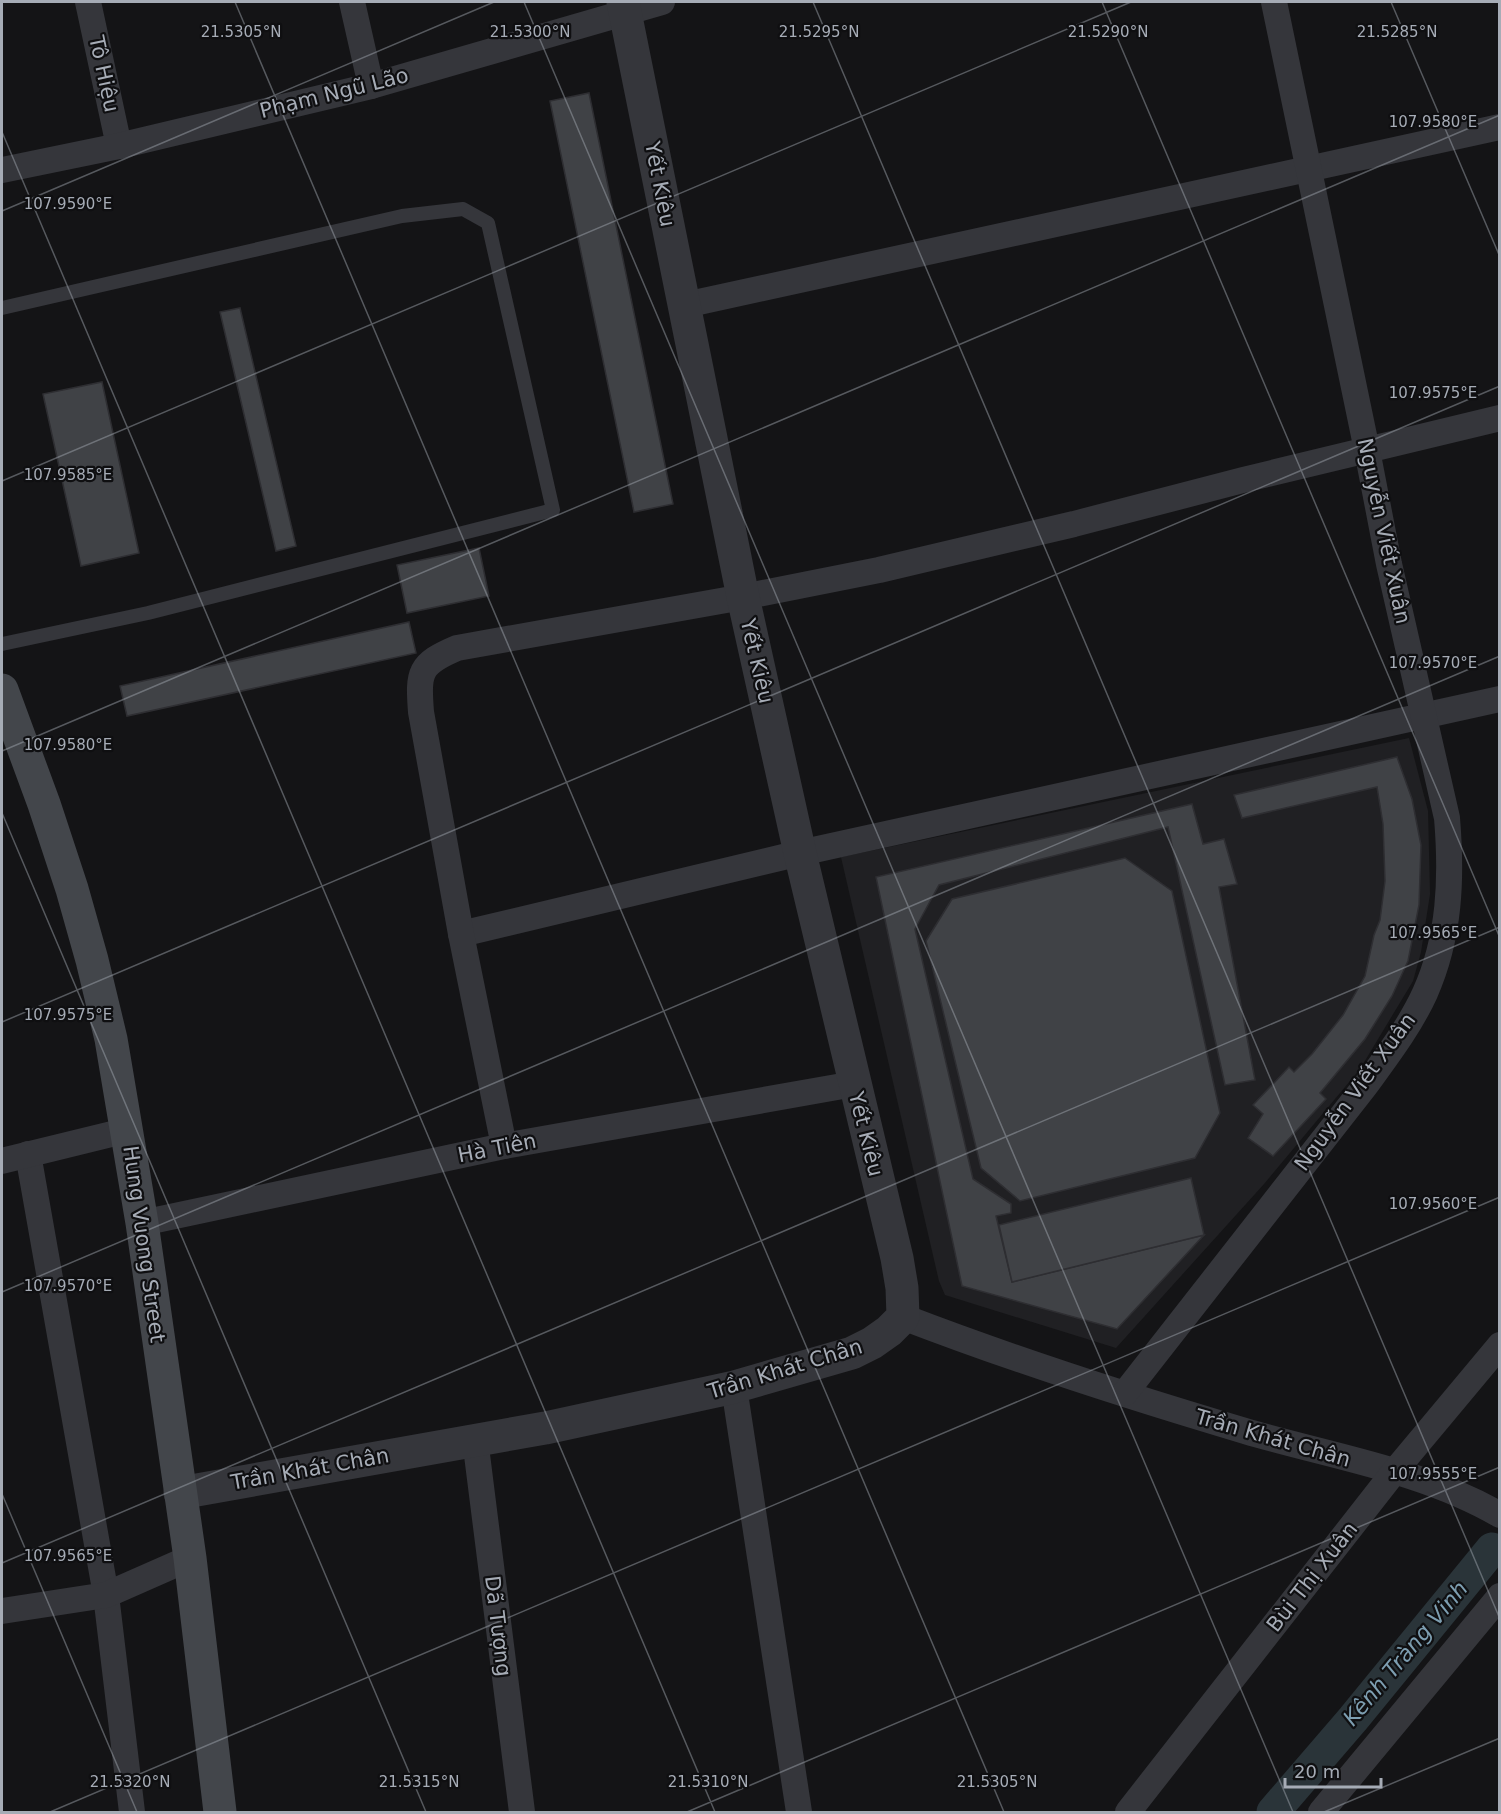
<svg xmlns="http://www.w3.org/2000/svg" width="1501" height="1814" viewBox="0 0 1501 1814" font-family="'DejaVu Sans',sans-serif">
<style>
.built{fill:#202023}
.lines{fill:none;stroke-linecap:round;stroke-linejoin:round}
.canal{stroke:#2a3439;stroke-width:33}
.building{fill:#404246;stroke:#2e2e32;stroke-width:1.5}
.service{stroke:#35363b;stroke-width:14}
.minor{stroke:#35363b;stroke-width:26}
.tertiary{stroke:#35363b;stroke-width:33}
.secondary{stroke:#43464b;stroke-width:33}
.ticks{fill:none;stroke:#a6acb6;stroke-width:1.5;stroke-opacity:0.45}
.labels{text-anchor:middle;stroke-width:4.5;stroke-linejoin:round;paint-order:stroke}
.street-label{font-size:21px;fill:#a6acb6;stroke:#0f0f11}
.water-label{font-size:22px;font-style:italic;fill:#7d9eb1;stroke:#0f0f11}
.ticks-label{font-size:15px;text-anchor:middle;fill:#a6acb6;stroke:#0f0f11;stroke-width:4.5;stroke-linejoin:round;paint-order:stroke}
</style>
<rect width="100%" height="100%" fill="#141416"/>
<polygon class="built" points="1409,738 1428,811 1430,894 1421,952 1413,981 1360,1069 1264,1184 1116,1348 945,1295 939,1281 841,857"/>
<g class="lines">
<polyline class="canal" points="1273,1812 1353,1719 1492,1549"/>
</g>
<g class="building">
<polygon points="589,93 673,504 634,512 550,101"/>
<polygon points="240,308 296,546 276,551 220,312"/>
<polygon points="102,382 139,553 81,566 43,394"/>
<polygon points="479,548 489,596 407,613 397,565"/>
<polygon points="409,622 416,653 127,716 120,686"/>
<polygon points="1397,757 1412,799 1421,845 1419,905 1408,961 1392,996 1365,1039 1320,1093 1326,1099 1273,1156 1248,1138 1263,1114 1253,1105 1289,1067 1294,1072 1312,1054 1343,1015 1365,976 1374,935 1380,920 1385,881 1383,824 1377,787 1242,818 1234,795"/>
<polygon points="1192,804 1203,844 1224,839 1237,884 1219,887 1255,1080 1225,1085 1168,827 939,885 915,929 973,1179 1011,1204 1011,1213 996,1216 1012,1282 1204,1235 1117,1329 962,1286 876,877"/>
<polygon points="1125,858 1172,891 1220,1113 1195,1158 1020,1201 981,1168 926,941 952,899"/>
<polygon points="1191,1178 1204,1235 1012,1282 999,1225"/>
</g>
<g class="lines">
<polyline class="service" points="2,308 402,216 463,209 488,223 553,510 148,613 2,644"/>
<g class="minor">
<polyline points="88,2 119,146"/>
<polyline points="352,2 371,86"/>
<polyline points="2,170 119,146 371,86 662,2"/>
<polyline points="685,305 1500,127"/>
<polyline points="461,934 800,853 1500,699"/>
<path d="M 504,1146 L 461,934 L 421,712 C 418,672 419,664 457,648 L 743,597 L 879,570 L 1074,524 L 1243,480 L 1500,418"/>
<polyline points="28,1154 106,1595 132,1812"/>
<polyline points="2,1161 128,1130"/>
<polyline points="142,1223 504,1146 854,1084"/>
<path d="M 903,1317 C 1015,1360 1130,1397 1245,1431 C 1329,1456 1423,1470 1500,1515"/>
<polyline points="734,1387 799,1812"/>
<path d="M 1125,1393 L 1366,1085 C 1387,1056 1410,1026 1425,993 C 1450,937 1452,878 1447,818 L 1389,564 L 1367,450 L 1274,2"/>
<polyline points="475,1439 522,1812"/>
<polyline points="2,1611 106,1595 190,1558"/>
<polyline points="1128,1812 1394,1472 1500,1345"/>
<polyline points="1321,1812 1500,1596"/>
</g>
<polyline class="tertiary" points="180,1493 545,1428 734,1387 852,1353 872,1343 889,1331 903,1317 902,1288 897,1258 800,853 743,597 623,2"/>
<polyline class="secondary" points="2,690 44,804 72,889 92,960 111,1039 142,1223 190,1558 220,1812"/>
</g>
<path class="ticks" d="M 235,2 L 1004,1812M 524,2 L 1293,1812M 813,2 L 1500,1619M 1102,2 L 1500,938M 1391,2 L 1500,257M 2,132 L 715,1812M 2,211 L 494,2M 2,481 L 1131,2M 2,751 L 1500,115M 2,813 L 426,1812M 2,1022 L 1500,386M 2,1292 L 1500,656M 2,1494 L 137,1812M 2,1563 L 1500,927M 50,1812 L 1500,1197M 687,1812 L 1500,1467M 1324,1812 L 1500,1738"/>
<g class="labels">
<g class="street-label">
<text transform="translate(104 74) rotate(78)" y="7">Tô Hiệu</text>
<text transform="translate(334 93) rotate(-14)" y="7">Phạm Ngũ Lão</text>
<text transform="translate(660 184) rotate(79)" y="7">Yết Kiêu</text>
<text transform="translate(1384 531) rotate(78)" y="7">Nguyễn Viết Xuân</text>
<text transform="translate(757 661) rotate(77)" y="7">Yết Kiêu</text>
<text transform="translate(1355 1092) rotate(-54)" y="7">Nguyễn Viết Xuân</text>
<text transform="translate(866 1134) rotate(76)" y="7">Yết Kiêu</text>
<text transform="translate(497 1148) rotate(-11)" y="7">Hà Tiên</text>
<text transform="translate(144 1244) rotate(82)" y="7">Hung Vuong Street</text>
<text transform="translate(785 1369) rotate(-17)" y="7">Trần Khát Chân</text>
<text transform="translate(1273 1438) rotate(16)" y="7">Trần Khát Chân</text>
<text transform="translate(310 1469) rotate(-10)" y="7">Trần Khát Chân</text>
<text transform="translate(1312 1577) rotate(-52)" y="7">Bùi Thị Xuân</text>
<text transform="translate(498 1626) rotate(83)" y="7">Dã Tượng</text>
</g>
<g class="water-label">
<text transform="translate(1405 1653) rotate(-50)" y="8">Kênh Tràng Vinh</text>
</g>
</g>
<g class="ticks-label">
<text x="241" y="37">21.5305°N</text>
<text x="530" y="37">21.5300°N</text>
<text x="819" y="37">21.5295°N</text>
<text x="1108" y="37">21.5290°N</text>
<text x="1397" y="37">21.5285°N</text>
<text x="1433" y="127">107.9580°E</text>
<text x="68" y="209">107.9590°E</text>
<text x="1433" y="398">107.9575°E</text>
<text x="68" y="480">107.9585°E</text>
<text x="1433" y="668">107.9570°E</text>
<text x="68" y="750">107.9580°E</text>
<text x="1433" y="938">107.9565°E</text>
<text x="68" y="1020">107.9575°E</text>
<text x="1433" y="1209">107.9560°E</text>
<text x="68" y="1291">107.9570°E</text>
<text x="1433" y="1479">107.9555°E</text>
<text x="68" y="1561">107.9565°E</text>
<text x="130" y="1787">21.5320°N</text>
<text x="419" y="1787">21.5315°N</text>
<text x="708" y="1787">21.5310°N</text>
<text x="997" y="1787">21.5305°N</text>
</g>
<rect width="1501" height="1814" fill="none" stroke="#a6acb6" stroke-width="6"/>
<path d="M1285 1778v9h96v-9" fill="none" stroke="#a6acb6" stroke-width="3"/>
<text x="1294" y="1778" font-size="18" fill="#a6acb6" stroke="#0f0f11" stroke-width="4.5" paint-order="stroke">20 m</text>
</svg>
